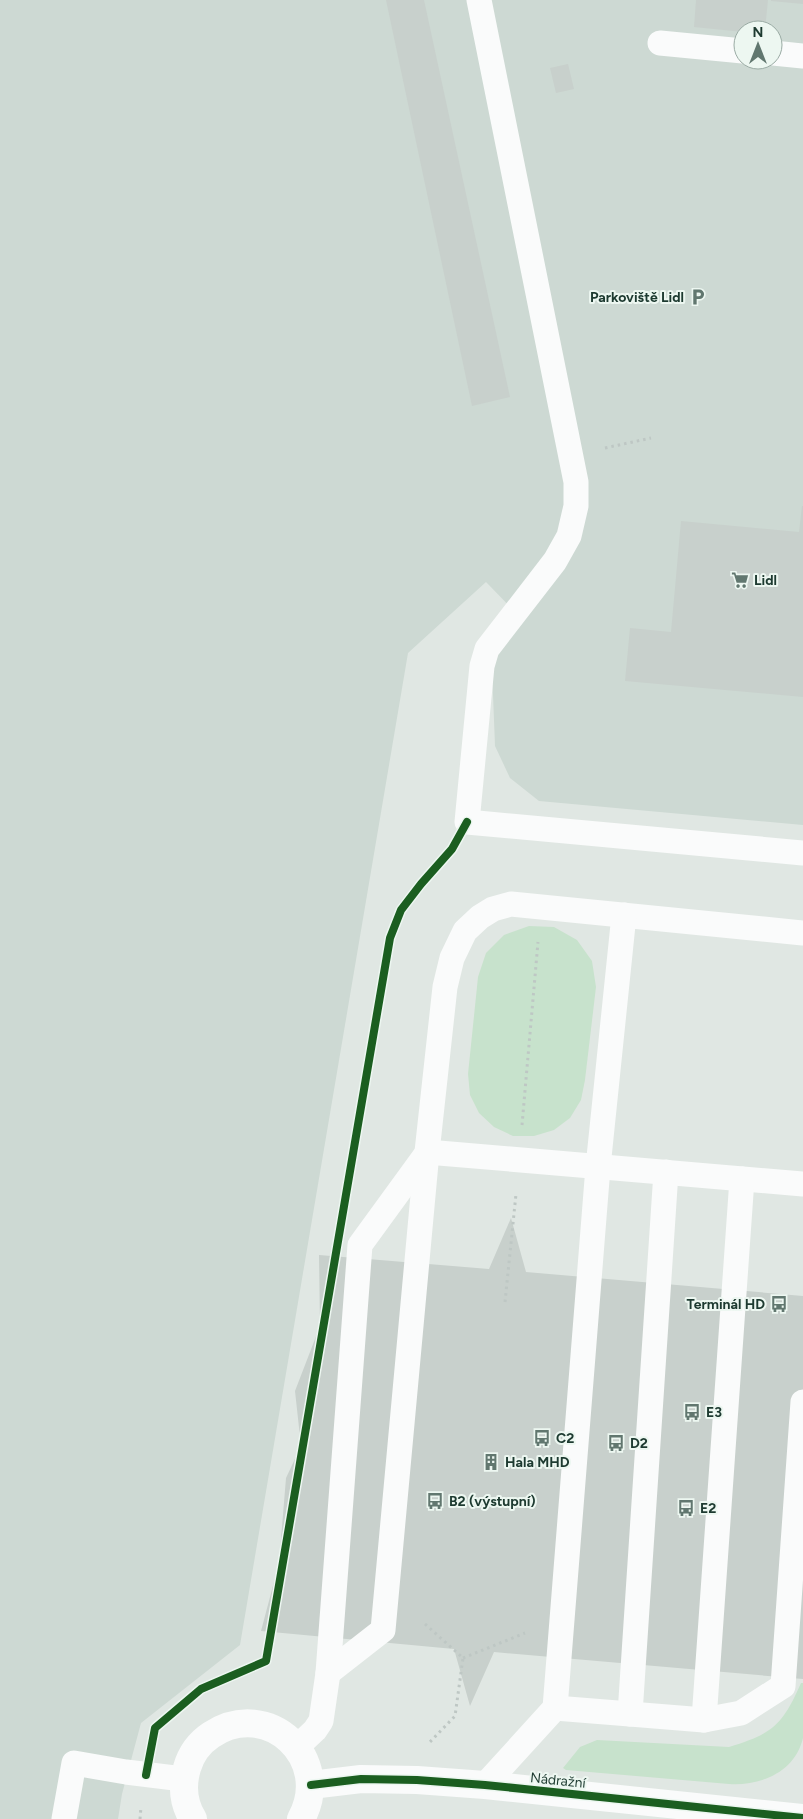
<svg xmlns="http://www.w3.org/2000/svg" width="803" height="1819" viewBox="0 0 803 1819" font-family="Figtree,sans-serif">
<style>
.built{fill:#cdd9d3;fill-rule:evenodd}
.green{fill:#c7e2cc}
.building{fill:#c8d0cc}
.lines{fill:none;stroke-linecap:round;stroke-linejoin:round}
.path{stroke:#bec7c4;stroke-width:3;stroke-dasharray:2.5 4;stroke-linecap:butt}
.service{stroke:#fafbfb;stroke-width:25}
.minor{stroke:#fafbfb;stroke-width:28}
.cycleway-casing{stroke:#edf7f1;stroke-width:11}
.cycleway{stroke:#1b5e20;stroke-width:8}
.labels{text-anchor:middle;stroke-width:4;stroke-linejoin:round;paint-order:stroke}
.poi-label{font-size:14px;font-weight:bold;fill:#1d3a30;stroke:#edf7f1;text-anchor:start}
.street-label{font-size:14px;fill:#1d3a30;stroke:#edf7f1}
</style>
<rect width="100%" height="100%" fill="#e0e7e3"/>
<path class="built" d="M 0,0 L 803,0 L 803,825 L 539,801 L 510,778 L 495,746 L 492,669 L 514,611 L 486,582 L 408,653 L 240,1645 L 141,1723 L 122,1794 L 118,1819 L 0,1819 ZM 743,30 L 773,30 L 773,60 L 743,60 Z"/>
<g class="green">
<polygon points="529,926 554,927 577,940 592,961 596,987 585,1080 581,1100 570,1118 554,1130 534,1136 513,1136 494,1127 479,1113 470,1095 468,1074 478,977 486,953 504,935"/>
<path d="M 801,1683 L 803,1683 L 803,1738 C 795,1772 761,1786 729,1784 L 566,1770 L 563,1768 L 580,1747 L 597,1740 L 729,1747 C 773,1734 783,1724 801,1683 Z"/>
</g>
<g class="building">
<polygon points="386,0 424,0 510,397 472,406"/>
<polygon points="696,0 768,0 765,30 743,30 743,32 694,27"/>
<polygon points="771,0 803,0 803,4 771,1"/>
<polygon points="568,64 574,89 556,93 550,68"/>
<polygon points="802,506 803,506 803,697 625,681 630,628 671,632 681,521 799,532"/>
<polygon points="511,1218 526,1272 803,1296 803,1679 494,1652 470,1706 454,1649 261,1631 279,1563 286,1478 301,1446 295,1391 320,1326 319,1255 489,1269"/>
</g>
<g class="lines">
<g class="path">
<polyline points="605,448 651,438"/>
<polyline points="522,1125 538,942"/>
<polyline points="505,1302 516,1194"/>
<polyline points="425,1624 463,1658 455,1716 428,1744"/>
<polyline points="463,1658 525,1633"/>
<polyline points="140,1819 141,1807"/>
</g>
<g class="service">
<polyline points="479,0 576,482 576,506 569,536 555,561 487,649 482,666 467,822 803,853"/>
<polyline points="660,43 743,51"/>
<polyline points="773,53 803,56"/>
<polyline points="427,1152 803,1184"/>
<polyline points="328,1673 383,1630 427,1152 445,987 452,958 465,931 480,917 493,909 511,904 803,933"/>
<polyline points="555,1708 630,1714 666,1172"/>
<polyline points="630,1714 704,1720 741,1713 783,1686 803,1402"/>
<polyline points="704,1720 742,1179"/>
<polyline points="297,1747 315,1730 321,1721 328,1673 360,1245 427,1153"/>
<polyline points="485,1785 555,1708 598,1167 624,915"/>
<polyline points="64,1819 74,1763 126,1772 183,1779"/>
</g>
<g class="minor">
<polyline points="311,1785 361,1779 417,1780 485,1785 803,1818"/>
<path d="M 193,1819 C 183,1803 182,1785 187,1768 C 191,1754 199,1743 211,1735 C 268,1697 334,1759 301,1819"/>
</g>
<g class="cycleway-casing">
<g id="cycleway">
<polyline points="146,1775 155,1728 201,1689 266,1661 390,938 401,910 421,884 452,849 467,822"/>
<polyline points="311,1785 361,1779 417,1780 485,1785 803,1818"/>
</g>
</g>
<use href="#cycleway" class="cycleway"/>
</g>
<defs>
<g id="parking-bare" transform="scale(1.35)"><path d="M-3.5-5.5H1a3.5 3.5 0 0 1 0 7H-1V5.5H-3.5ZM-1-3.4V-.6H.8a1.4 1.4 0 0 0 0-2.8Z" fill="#61776f" stroke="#edf7f1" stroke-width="2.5" paint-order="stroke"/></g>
<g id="supermarket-bare" transform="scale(1.35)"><path d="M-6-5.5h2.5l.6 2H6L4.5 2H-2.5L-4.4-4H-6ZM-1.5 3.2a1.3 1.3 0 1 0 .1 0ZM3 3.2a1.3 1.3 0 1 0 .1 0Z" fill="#61776f" stroke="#edf7f1" stroke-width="2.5" paint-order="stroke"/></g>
<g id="bus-bare" transform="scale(1.35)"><path d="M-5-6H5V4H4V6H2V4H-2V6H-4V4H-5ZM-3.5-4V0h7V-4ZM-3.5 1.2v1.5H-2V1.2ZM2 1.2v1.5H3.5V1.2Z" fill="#61776f" stroke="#edf7f1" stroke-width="2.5" paint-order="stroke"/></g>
<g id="building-bare" transform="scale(1.35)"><path d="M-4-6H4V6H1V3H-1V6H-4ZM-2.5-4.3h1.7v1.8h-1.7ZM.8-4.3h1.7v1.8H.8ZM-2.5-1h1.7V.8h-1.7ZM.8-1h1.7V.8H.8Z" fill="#61776f" stroke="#edf7f1" stroke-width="2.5" paint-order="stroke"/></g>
</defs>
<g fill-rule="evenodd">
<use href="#parking-bare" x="698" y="297"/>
<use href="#supermarket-bare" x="740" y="580"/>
<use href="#bus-bare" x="779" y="1304"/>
<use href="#bus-bare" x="692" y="1412"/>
<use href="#bus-bare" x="542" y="1438"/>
<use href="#bus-bare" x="616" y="1443"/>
<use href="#building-bare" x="491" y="1462"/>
<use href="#bus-bare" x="435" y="1501"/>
<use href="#bus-bare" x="686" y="1508"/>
</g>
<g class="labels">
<g class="poi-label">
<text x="684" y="302" text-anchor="end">Parkoviště Lidl</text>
<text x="754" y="585">Lidl</text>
<text x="765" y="1309" text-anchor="end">Terminál HD</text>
<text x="706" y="1417">E3</text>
<text x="556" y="1443">C2</text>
<text x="630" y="1448">D2</text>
<text x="505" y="1467">Hala MHD</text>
<text x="449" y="1506">B2 (výstupní)</text>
<text x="700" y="1513">E2</text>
</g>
<g class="street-label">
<text transform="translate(558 1780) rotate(6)" y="5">Nádražní</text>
</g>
</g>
<g transform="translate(758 45)"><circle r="24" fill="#edf7f1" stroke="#9aaba4"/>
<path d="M0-4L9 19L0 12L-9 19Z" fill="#61776f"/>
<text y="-8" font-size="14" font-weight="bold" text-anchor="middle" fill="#1d3a30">N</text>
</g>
</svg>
